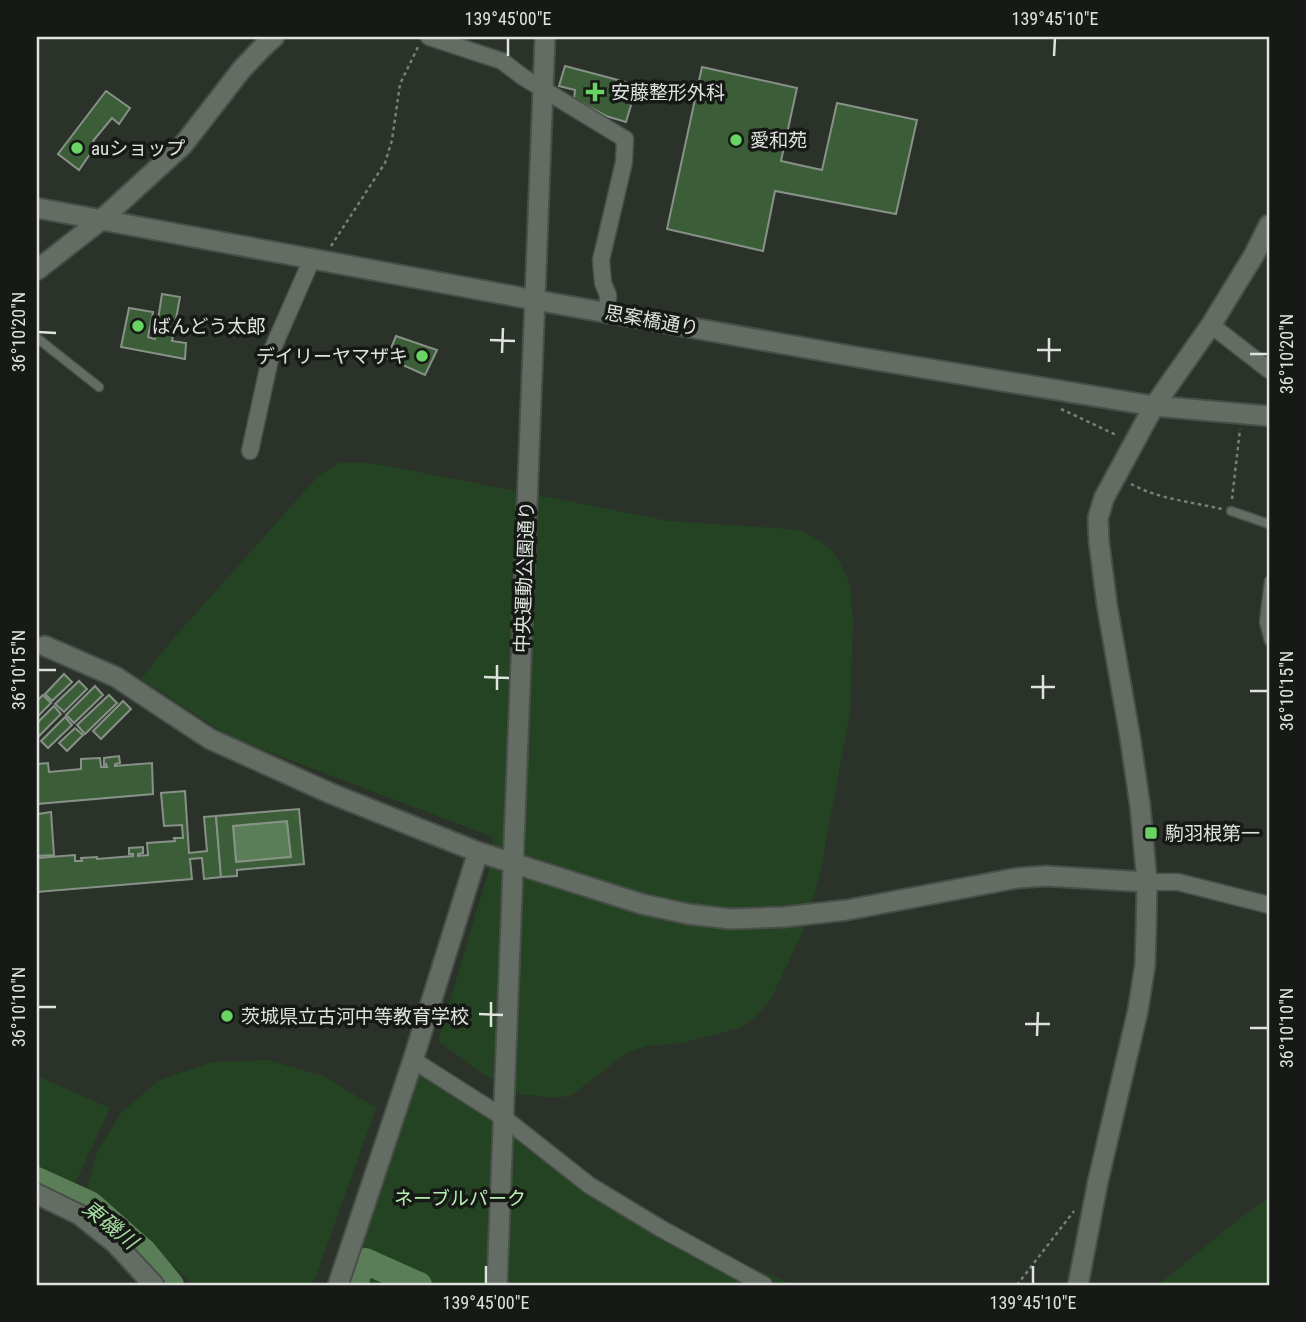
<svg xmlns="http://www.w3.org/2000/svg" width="1306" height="1322" viewBox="0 0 1306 1322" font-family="'Roboto Condensed','Noto Sans JP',sans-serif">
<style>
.green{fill:#244322}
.water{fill:#5a7e57;stroke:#829c80;stroke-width:2}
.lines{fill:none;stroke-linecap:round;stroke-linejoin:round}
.river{stroke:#5a7e57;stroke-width:26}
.building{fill:#3b5e39;stroke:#889187;stroke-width:2;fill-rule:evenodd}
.service-casing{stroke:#484e48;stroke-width:11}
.minor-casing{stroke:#484e48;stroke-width:19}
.tertiary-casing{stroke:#484e48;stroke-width:23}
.path{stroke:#787f78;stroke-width:2.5;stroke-dasharray:3.5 3.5;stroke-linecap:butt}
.service{stroke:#646d64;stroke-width:8}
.minor{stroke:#646d64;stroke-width:16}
.tertiary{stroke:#646d64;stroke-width:19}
.ticks{fill:none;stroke:#dee3de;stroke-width:2.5}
.poi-dot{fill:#69d364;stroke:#161915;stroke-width:2.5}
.labels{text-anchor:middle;stroke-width:7;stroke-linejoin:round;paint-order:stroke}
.poi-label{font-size:19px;fill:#dee3de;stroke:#161915;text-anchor:start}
.street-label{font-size:19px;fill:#dee3de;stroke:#161915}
.park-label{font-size:19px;fill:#b5eeb0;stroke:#161915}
.water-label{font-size:21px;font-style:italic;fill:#a5dea0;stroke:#161915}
.neatline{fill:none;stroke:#dee3de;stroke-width:2.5}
.ticks-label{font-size:18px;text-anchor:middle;fill:#dee3de}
</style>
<rect width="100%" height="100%" fill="#2b322a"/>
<g class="green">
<polygon points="352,462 383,465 669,521 790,529 802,531 812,536 829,547 839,561 850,584 853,621 850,712 820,874 803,931 772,997 756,1017 740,1028 682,1043 647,1046 627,1053 572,1095 559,1098 520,1094 481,1073 438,1041 490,866 493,837 232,738 141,679 171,641 319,475 339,463"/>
<polygon points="268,1060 324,1076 376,1108 315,1279 311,1285 194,1285 87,1188 98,1150 121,1113 159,1080 213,1062"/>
<polygon points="413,1060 660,1228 794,1285 339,1285"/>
<polygon points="37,1076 110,1108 72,1190 37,1174"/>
<polygon points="1269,1198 1269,1285 1158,1285 1245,1214"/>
</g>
<polygon class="water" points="287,821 291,857 236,862 233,826"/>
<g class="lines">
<g class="river">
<polyline points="37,1180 90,1204 144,1252 171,1285"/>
<polyline points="355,1285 362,1262 365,1261 419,1285"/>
</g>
</g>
<g class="building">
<polygon points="565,66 637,85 626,122 606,116 574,99 575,90 559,86"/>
<polygon points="702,67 797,88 781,161 822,170 837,103 917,120 896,214 775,191 763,251 667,229"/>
<polygon points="106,91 130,108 119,124 112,118 93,141 97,144 79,170 58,154"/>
<polygon points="162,294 180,297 172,341 186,343 185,359 121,347 129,308 153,312 148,337 155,339"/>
<polygon points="396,336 437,350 425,375 387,358"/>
<polygon points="64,674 72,682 52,701 45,694"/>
<polygon points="79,681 87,689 64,712 55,704"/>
<polygon points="95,686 103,695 74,723 66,715"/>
<polygon points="43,695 51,703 37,717 37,701"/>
<polygon points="109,695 117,703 85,734 77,725"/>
<polygon points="123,701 131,709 101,739 93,731"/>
<polygon points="54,706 61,714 37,738 37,723"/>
<polygon points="65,717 72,725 48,748 41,741"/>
<polygon points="75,728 83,735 67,751 59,743"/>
<polygon points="119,756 120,763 115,764 115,766 152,763 153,794 37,804 38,814 51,812 54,855 37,856 37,764 48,763 49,772 81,769 81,759 100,758 101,767 107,767 106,764 104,765 104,758"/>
<polygon points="185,791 189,853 207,851 204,817 216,816 221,877 204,879 202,858 190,859 192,879 37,892 37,858 75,855 75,861 82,861 81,858 97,857 97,859 133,856 133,854 129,854 129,848 143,847 143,853 138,854 138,856 148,855 147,843 175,841 174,838 183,838 182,825 164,826 161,793"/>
<path d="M 299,809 L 304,864 L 237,870 L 237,876 L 221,877 L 216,816 ZM 287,821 L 291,857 L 236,862 L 233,826 Z"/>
</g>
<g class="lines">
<g class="service-casing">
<g id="service">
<polyline points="37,338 99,387"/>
<polyline points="1231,511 1269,524"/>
<polyline points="1269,581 1264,622 1269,641"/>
</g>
</g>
<g class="minor-casing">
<g id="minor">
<polyline points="429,37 502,61 523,77 625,139 624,162 601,260 603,283 608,295 607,312"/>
<polyline points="1211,325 1269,370"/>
<polyline points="250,451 272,350 312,259"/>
<polyline points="1147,882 1178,882 1269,905"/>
<polyline points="413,1060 504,1118 589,1185 660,1228 764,1285"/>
</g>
</g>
<g class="tertiary-casing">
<g id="tertiary">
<polyline points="37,208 535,300 857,357 1154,406 1269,416"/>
<polyline points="37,270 101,220 183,145 242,69 262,48 274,37"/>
<polyline points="45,646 116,677 210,739 332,794 478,852 642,904 688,914 731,919 784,917 847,910 1017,878 1046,876 1147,882"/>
<polyline points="37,1194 80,1215 115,1243 154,1285"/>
<polyline points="338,1285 413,1060 478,852"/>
<polyline points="497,1285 545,37"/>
<polyline points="1078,1285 1098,1181 1138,1010 1145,965 1146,931 1147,882 1140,805 1130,737 1107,605 1099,542 1098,518 1104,498 1154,406 1211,325 1254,255 1269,225"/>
</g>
</g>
<g class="path">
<polyline points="331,246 385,163 392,140 400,84 418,47"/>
<polyline points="1061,409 1118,436"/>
<path d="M 1131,484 C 1158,499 1192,502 1222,509"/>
<polyline points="1232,499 1240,429"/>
<polyline points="1017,1285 1074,1211"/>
</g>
<use href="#service" class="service"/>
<use href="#minor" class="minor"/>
<use href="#tertiary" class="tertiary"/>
</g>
<path class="ticks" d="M 508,56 L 508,38M 1054,56 L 1055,38M 38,332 L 56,333M 490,340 L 515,341M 1037,350 L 1061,350M 502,353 L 503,328M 1250,354 L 1268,354M 1049,362 L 1049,338M 38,670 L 56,670M 484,677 L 509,678M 1031,687 L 1055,687M 497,690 L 497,665M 1250,691 L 1268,691M 1043,699 L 1043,675M 38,1007 L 56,1007M 479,1014 L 503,1015M 1025,1024 L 1050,1024M 491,1027 L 491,1002M 1250,1028 L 1268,1028M 1037,1036 L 1038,1012M 486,1284 L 486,1266M 1033,1284 L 1033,1266"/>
<g class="poi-dot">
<path d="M591.5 81.5h7v7h7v7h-7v7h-7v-7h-7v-7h7z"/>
<circle cx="736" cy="140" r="7"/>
<circle cx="77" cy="148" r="7"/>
<circle cx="138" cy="326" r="7"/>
<circle cx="422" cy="356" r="7"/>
<rect x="1144" y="826" width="14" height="14" rx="3.5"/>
<circle cx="227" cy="1016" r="7"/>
</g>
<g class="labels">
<g class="poi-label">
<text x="611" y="99">安藤整形外科</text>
<text x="750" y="147">愛和苑</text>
<text x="91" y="155">auショップ</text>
<text x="152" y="333">ばんどう太郎</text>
<text x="408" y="363" text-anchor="end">デイリーヤマザキ</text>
<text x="1165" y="840">駒羽根第一</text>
<text x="241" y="1023">茨城県立古河中等教育学校</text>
</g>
<g class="street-label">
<text transform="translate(652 320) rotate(10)" y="7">思案橋通り</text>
<text transform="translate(524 577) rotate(-88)" y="7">中央運動公園通り</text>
</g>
<g class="park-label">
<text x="460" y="1205">ネーブルパーク</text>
</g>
<g class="water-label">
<text transform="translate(110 1225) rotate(39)" y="7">東磯川</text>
</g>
</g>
<rect width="1306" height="1322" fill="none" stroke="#161915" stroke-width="77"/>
<rect x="38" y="38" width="1230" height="1246" class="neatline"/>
<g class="ticks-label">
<text x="508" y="25">139°45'00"E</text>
<text x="1055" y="25">139°45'10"E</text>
<text transform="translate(19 332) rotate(-90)" y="6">36°10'20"N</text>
<text transform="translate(1287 354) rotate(-90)" y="6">36°10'20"N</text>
<text transform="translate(19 670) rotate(-90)" y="6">36°10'15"N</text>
<text transform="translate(1287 691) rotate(-90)" y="6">36°10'15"N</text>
<text transform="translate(19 1007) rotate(-90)" y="6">36°10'10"N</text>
<text transform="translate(1287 1028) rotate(-90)" y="6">36°10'10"N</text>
<text x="486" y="1309">139°45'00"E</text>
<text x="1033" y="1309">139°45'10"E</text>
</g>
</svg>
